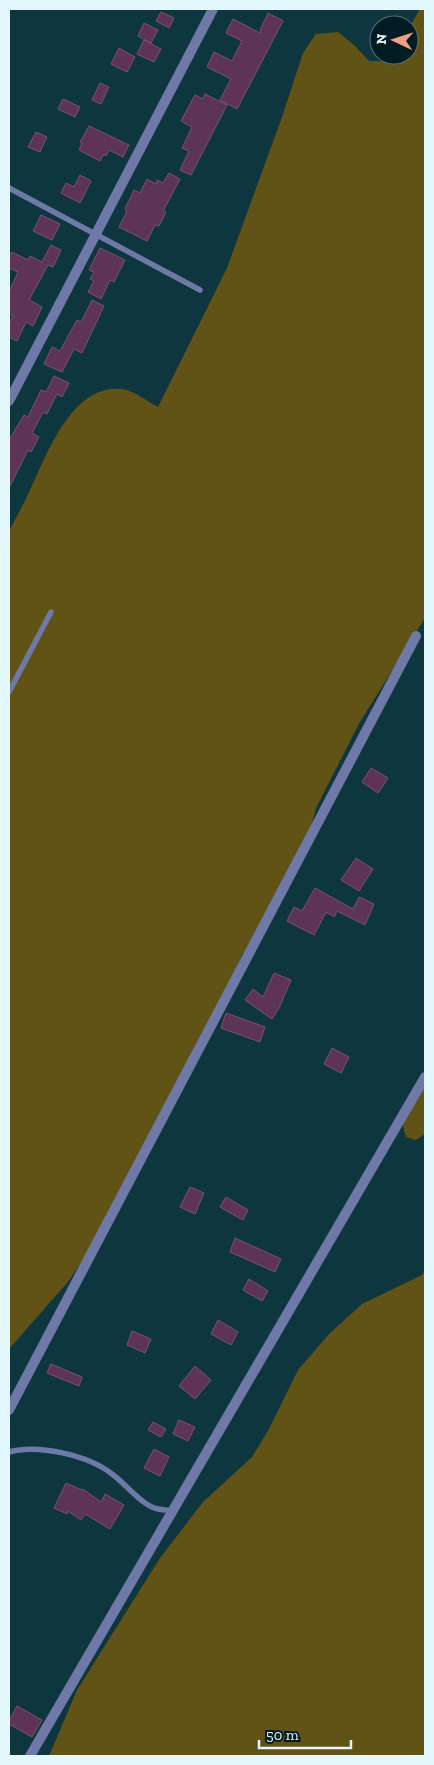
<svg xmlns="http://www.w3.org/2000/svg" width="434" height="1765" viewBox="0 0 434 1765" font-family="'Zilla Slab',serif">
<style>
.green{fill:#615216}
.building{fill:#5d3455;stroke:#7c5173}
.lines{fill:none;stroke-linecap:round;stroke-linejoin:round}
.service{stroke:#6e79a7;stroke-width:5.5}
.minor{stroke:#6e79a7;stroke-width:10}
</style>
<rect width="100%" height="100%" fill="#0e363e"/>
<g class="green">
<path d="M 420,9 L 425,9 L 425,618 L 360,722 L 316,808 L 306,847 L 255,937 L 242,955 L 199,1051 L 92,1247 L 68,1282 L 9,1349 L 9,531 C 16,517 24,504 30,490 C 47,454 72,384 121,389 C 134,390 146,401 158,407 L 227,268 L 282,117 L 303,53 L 316,34 L 338,32 L 354,45 L 369,61 L 390,61 L 393,55 L 409,55 L 409,28 Z"/>
<polygon points="425,1081 425,1134 416,1140 406,1137 403,1127 404,1117"/>
<polygon points="425,1270 425,1756 49,1756 77,1690 160,1558 203,1502 252,1457 269,1429 298,1370 330,1333 362,1304 422,1275"/>
</g>
<g class="building">
<polygon points="161,12 174,18 169,28 156,21"/>
<polygon points="268,13 283,21 237,109 220,100 231,79 207,67 214,52 232,61 242,41 226,33 233,19 260,33 261,28"/>
<polygon points="144,23 158,30 151,43 138,36"/>
<polygon points="144,40 161,49 154,62 137,54"/>
<polygon points="119,48 135,57 127,72 111,64"/>
<polygon points="100,83 109,87 101,104 92,100"/>
<polygon points="205,94 227,105 191,175 180,170 189,151 182,148 192,127 181,121 195,95 203,99"/>
<polygon points="63,99 80,107 75,117 58,109"/>
<polygon points="89,126 129,145 123,157 109,150 106,156 104,154 100,161 79,150 82,143 80,142"/>
<polygon points="36,132 47,137 40,152 28,147"/>
<polygon points="169,173 180,179 163,211 166,212 159,226 155,225 147,241 119,227 127,211 125,209 134,190 140,193 147,179 156,184 157,180 163,183"/>
<polygon points="80,175 91,181 80,203 61,193 66,183 74,187"/>
<polygon points="41,215 60,224 52,240 33,231"/>
<polygon points="51,245 61,250 53,267 48,265 29,300 42,307 33,326 26,322 17,341 9,337 9,324 13,316 9,314 9,292 18,272 9,268 9,258 12,252 28,260 30,256 42,262"/>
<polygon points="100,248 125,260 114,282 110,280 101,299 88,292 94,281 90,279 94,272 89,270"/>
<polygon points="92,300 104,306 82,353 74,349 62,372 44,364 52,347 60,351 72,329 77,320 81,322"/>
<polygon points="54,376 69,383 62,397 57,394 47,414 43,412 32,433 39,437 31,452 28,450 9,488 9,440 24,415 28,417 41,390 46,392"/>
<polygon points="371,768 388,778 378,793 362,782"/>
<polygon points="356,858 373,869 359,891 341,880"/>
<polygon points="315,888 353,909 359,897 374,904 365,925 337,911 334,917 326,912 314,935 287,921 294,907 302,911"/>
<polygon points="274,973 291,980 279,1008 272,1019 245,1000 253,989 263,997"/>
<polygon points="226,1013 265,1027 260,1042 221,1028"/>
<polygon points="332,1048 349,1057 341,1073 324,1064"/>
<polygon points="190,1187 204,1193 195,1214 180,1207"/>
<polygon points="226,1197 248,1210 243,1220 220,1207"/>
<polygon points="235,1238 281,1259 275,1272 230,1252"/>
<polygon points="249,1279 268,1291 262,1301 243,1290"/>
<polygon points="218,1320 238,1332 231,1345 211,1334"/>
<polygon points="132,1331 151,1339 145,1353 127,1345"/>
<polygon points="51,1364 82,1377 79,1386 47,1373"/>
<polygon points="195,1366 211,1380 195,1399 179,1386"/>
<polygon points="179,1420 195,1427 188,1441 173,1434"/>
<polygon points="153,1422 166,1429 161,1437 148,1430"/>
<polygon points="154,1449 169,1457 160,1476 144,1468"/>
<polygon points="66,1483 82,1490 83,1489 101,1502 105,1494 124,1505 110,1529 85,1514 81,1520 68,1511 67,1514 54,1508"/>
<polygon points="17,1706 42,1720 32,1737 9,1724 9,1721"/>
</g>
<g class="lines">
<g class="service">
<polyline points="9,188 200,290"/>
<polyline points="9,692 51,612"/>
<path d="M 9,1452 C 38,1444 88,1455 112,1474 C 125,1483 142,1506 158,1509 C 162,1510 168,1510 173,1511"/>
</g>
<g class="minor">
<polyline points="9,401 213,9"/>
<polyline points="9,1410 416,636"/>
<polyline points="30,1756 425,1077"/>
</g>
</g>
<rect width="434" height="1765" fill="none" stroke="#e3f8fd" stroke-width="20"/>
<g transform="translate(394 40) rotate(274)"><circle r="24" fill="#001c22" stroke="#5b747a"/>
<path d="M0-4L9 19L0 12L-9 19Z" fill="#f49e89"/>
<text y="-8" font-size="14" font-weight="bold" text-anchor="middle" fill="#e3f8fd">N</text>
</g>
<path d="M259 1740v8h92v-8" fill="none" stroke="#e3f8fd" stroke-width="2.5"/>
<text x="266" y="1740" font-size="15" fill="#e3f8fd" stroke="#001c22" stroke-width="4" paint-order="stroke">50 m</text>
</svg>
